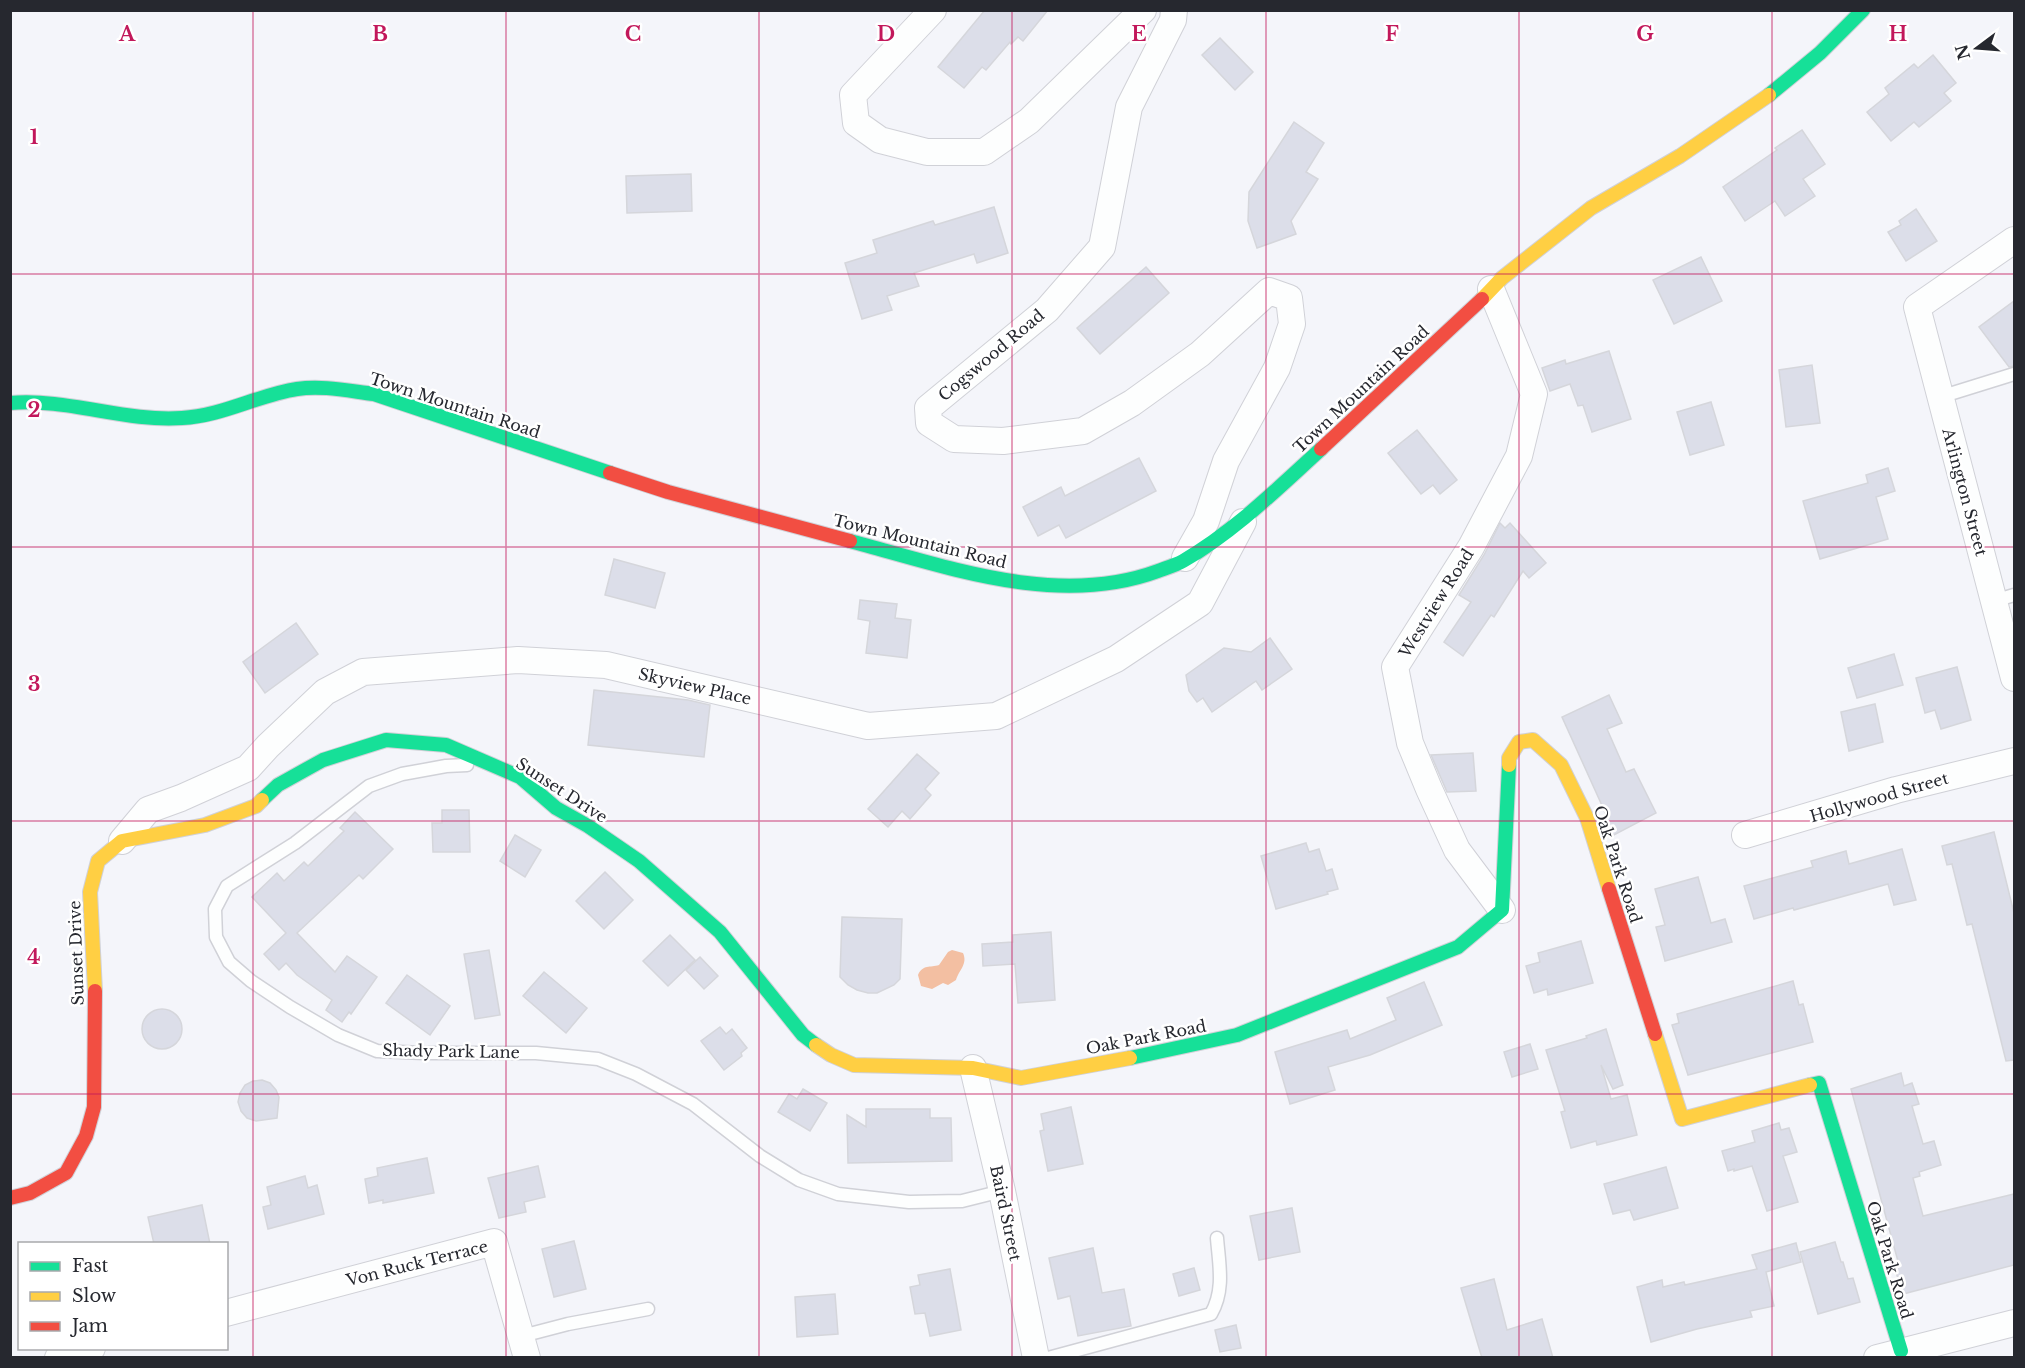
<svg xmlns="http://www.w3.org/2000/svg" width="2025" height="1368" viewBox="0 0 2025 1368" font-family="'Libre Baskerville',serif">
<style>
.water{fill:#f3bfa2}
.building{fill:#dcdee9;stroke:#d5d6db;stroke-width:1.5}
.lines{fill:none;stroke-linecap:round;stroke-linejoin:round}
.lane-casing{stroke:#d0d1d7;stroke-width:15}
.street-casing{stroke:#d0d1d7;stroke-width:28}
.fast-casing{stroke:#d0d1d7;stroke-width:16}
.slow-casing{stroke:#d0d1d7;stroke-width:16}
.jam-casing{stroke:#d0d1d7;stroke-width:16}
.lane{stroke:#fdfefe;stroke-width:12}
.street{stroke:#fdfefe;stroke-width:26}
.fast{stroke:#16e098;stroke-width:14}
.slow{stroke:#ffcf43;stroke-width:14}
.jam{stroke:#f24e42;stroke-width:14}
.grid{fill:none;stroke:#c2185b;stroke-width:1.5;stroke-opacity:0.55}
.labels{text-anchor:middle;stroke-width:5;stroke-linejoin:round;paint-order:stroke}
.street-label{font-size:16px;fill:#26282f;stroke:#fff}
.grid-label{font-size:20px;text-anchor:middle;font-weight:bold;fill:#c2185b;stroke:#fff;stroke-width:5;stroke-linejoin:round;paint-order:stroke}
</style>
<rect width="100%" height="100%" fill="#f4f5fa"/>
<path class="water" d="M 952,950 L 963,953 C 968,964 959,970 956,980 L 948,985 L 943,983 L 932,989 L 921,986 L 918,975 C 923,964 930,968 939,965 L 948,952 Z"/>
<g class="building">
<polygon points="985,10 1048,10 1023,41 1018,37 1011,44 1010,42 986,70 982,67 964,88 938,67"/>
<polygon points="1220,38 1253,72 1235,90 1202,55"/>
<polygon points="1933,55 1956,83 1944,93 1951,101 1919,127 1914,122 1891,141 1867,112 1889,94 1885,88 1914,64 1918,68"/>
<polygon points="1294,122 1324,143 1306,172 1318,179 1291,221 1296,234 1257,248 1248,221 1249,192"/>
<polygon points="1802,130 1825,164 1803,179 1815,196 1785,216 1775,201 1745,221 1723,187 1777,150 1775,148"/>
<polygon points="691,174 692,211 627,213 626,176"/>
<polygon points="994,207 1008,253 977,263 974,254 914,273 919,286 887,296 892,310 862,319 845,263 877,253 873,240 933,221 935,225"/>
<polygon points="1916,209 1937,241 1906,261 1888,232 1901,225 1899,221"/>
<polygon points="1701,257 1722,301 1674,324 1653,280"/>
<polygon points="1146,267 1169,293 1100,354 1077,328"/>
<polygon points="2014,301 2014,366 2009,367 1979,327"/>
<polygon points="1609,351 1631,419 1592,432 1583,405 1578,406 1570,384 1550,391 1542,368 1565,360 1566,364"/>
<polygon points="1812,365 1820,423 1786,427 1779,370"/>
<polygon points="1711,402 1724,445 1690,455 1677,412"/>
<polygon points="1417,430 1457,480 1440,494 1433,485 1421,494 1388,453"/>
<polygon points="1139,458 1156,491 1066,538 1059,525 1038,536 1023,507 1061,487 1065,496"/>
<polygon points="1888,468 1895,491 1876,497 1888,539 1820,559 1803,501 1868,483 1866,475"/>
<polygon points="1500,523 1505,528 1510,523 1546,563 1529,578 1523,571 1494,617 1491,615 1463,656 1444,642 1471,602 1459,595 1484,555"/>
<polygon points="614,559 665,573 655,608 605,595"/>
<polygon points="860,600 897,604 895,618 911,620 907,658 866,653 870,621 858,619"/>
<polygon points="296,623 318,654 265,693 243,662"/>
<polygon points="1270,638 1292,669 1262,690 1256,681 1212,712 1203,698 1197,702 1189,691 1186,675 1224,648 1251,652"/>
<polygon points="1894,654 1903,685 1857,698 1848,668"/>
<polygon points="1957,667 1971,720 1941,729 1935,710 1925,713 1916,678"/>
<polygon points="594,690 688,700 710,705 704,757 588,745"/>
<polygon points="1609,695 1622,723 1607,729 1626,772 1634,769 1656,813 1612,836 1604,810 1562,717"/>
<polygon points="1875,704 1883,742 1849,751 1841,712"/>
<polygon points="1473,753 1476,791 1447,792 1431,755"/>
<polygon points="917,754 939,773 925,789 931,795 910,819 902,811 888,827 868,809"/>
<polygon points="442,810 469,810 470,852 433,852 432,823 442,823"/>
<polygon points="355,812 393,849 363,879 359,875 297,933 335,972 347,956 377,977 351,1014 349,1012 342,1022 326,1010 332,1000 297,975 286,963 279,970 264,954 286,933 252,897 277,873 284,881 304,862 308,866 344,831 340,828"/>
<polygon points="1994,832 2014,913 2014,1060 2006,1061 1972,924 1967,925 1952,864 1947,865 1942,846"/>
<polygon points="515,835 541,850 525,877 500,861"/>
<polygon points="1306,843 1309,852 1319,849 1326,871 1332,869 1338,889 1327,892 1328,894 1276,909 1261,856"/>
<polygon points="1902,849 1916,900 1894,905 1888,884 1794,910 1793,908 1754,919 1744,886 1813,867 1811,861 1846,851 1849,864"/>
<polygon points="605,872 633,900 604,929 576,901"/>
<polygon points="1698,877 1711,923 1725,919 1732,942 1665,961 1656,927 1665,925 1655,889"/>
<polygon points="842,917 902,919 900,979 894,985 877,993 868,993 857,990 848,985 840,977"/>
<polygon points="1051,932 1055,1000 1018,1003 1015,964 983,966 982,944 1013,942 1013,935"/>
<polygon points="670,935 695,960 668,986 643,961"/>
<polygon points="1581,941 1593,983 1548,995 1547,989 1534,993 1526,966 1540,962 1538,953"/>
<polygon points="489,950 500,1015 475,1019 464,954"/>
<polygon points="700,957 718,976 704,989 686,970"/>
<polygon points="544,972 587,1008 566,1033 523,996"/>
<polygon points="407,975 450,1006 430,1035 386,1003"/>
<polygon points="1793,981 1799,1005 1803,1004 1813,1042 1688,1075 1672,1025 1679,1023 1677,1014"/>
<polygon points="1424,982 1442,1025 1370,1055 1328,1067 1335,1090 1290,1104 1275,1052 1347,1030 1350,1039 1396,1020 1387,998"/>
<circle cx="162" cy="1029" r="20"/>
<polygon points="720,1027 726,1034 732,1029 747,1048 741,1053 742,1056 724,1070 701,1041"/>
<polygon points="1606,1029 1623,1085 1613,1089 1601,1065 1611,1099 1627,1095 1637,1135 1597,1145 1596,1141 1571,1148 1561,1112 1565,1111 1546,1050 1587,1038 1586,1036"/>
<polygon points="1530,1044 1538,1069 1512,1077 1504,1052"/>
<polygon points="1901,1073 1904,1086 1912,1083 1919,1104 1912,1106 1923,1144 1934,1141 1941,1165 1919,1172 1920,1176 1913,1178 1923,1216 2014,1194 2014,1265 1903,1294 1894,1266 1899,1265 1851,1089"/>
<polygon points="262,1080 270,1083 276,1090 279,1097 277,1118 256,1121 247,1118 241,1111 238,1102 240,1093 245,1085 253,1081"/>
<polygon points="803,1089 827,1103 810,1131 778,1112 789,1094 797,1099"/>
<polygon points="1071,1107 1083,1164 1048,1171 1040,1131 1044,1130 1041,1114"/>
<polygon points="866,1109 930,1109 930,1118 951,1118 952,1161 848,1163 847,1115 866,1127"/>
<polygon points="1779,1123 1781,1130 1789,1128 1797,1152 1783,1156 1798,1202 1767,1211 1752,1166 1734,1171 1734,1169 1728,1171 1722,1151 1755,1142 1752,1131"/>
<polygon points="427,1158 434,1193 383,1203 383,1200 369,1203 365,1179 378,1176 377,1168"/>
<polygon points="538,1166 545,1197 524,1202 526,1212 499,1218 488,1178"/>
<polygon points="1666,1167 1678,1208 1634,1220 1630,1210 1613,1214 1604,1184"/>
<polygon points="305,1176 308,1188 317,1185 324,1214 268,1229 263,1207 271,1205 267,1187"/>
<polygon points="202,1205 210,1244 154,1244 148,1217"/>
<polygon points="1292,1208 1300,1252 1259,1260 1250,1216"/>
<polygon points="574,1241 586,1289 554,1297 542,1249"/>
<polygon points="1835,1242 1841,1262 1843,1262 1848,1279 1853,1278 1860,1302 1818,1314 1800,1252"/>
<polygon points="1796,1243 1801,1262 1766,1272 1774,1306 1750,1311 1752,1317 1697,1329 1651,1342 1637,1287 1662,1280 1663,1287 1684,1282 1685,1285 1757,1269 1752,1255"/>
<polygon points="1093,1248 1102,1293 1124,1289 1131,1326 1078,1336 1070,1296 1058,1299 1049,1258"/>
<polygon points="1194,1268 1200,1290 1179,1296 1173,1274"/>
<polygon points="950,1269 961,1330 930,1336 925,1313 915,1314 910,1287 920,1285 918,1275"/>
<polygon points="1494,1279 1507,1330 1542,1319 1553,1358 1482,1358 1461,1288"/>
<polygon points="835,1294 838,1334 797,1337 795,1297"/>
<polygon points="1236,1325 1241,1348 1220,1352 1215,1330"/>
</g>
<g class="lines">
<g class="lane-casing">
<g id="lane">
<polyline points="1940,397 2014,374"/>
<polyline points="1994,601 2014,595"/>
<polyline points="467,765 446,766 402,774 369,786 295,843 227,886 215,909 216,937 229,962 251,981 290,1007 338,1035 377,1051 424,1053 536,1053 598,1059 636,1074 693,1104 760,1156 799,1180 838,1194 909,1202 962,1201 1002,1191"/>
<polyline points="522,1336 568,1324 648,1309"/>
<path d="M 1048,1358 L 1211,1314 C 1225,1290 1219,1264 1217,1238"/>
</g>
</g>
<g class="street-casing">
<g id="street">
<polyline points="933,10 853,95 856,123 880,140 927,152 984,152 1029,121 1143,10"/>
<polyline points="1174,10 1173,20 1129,107 1102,247 1047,310 928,408 929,423 954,439 1003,441 1083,431 1132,403 1200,354 1269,291 1289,298 1292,324 1277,368 1226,461 1206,521 1185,558"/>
<polyline points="2014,240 1917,307 2014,678"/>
<polyline points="1491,289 1534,394 1519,456 1471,547 1395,667 1410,743 1429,789 1457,850 1502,910"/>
<polyline points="1745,835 1896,790 2014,761"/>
<polyline points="122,841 148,810 181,798 248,768 268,746 325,692 363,672 518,660 606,665 868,726 996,716 1116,659 1200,603 1243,522"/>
<polyline points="973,1068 1002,1191 1036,1358"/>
<polyline points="226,1313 494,1242 527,1358"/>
<polyline points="58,1358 92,1348"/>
<polyline points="1877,1358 2014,1323"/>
</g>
</g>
<g class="fast-casing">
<g id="fast">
<polyline points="1769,95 1820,53 1863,10"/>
<path d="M 10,403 C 68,398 124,422 182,418 C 222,416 258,395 297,389 C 322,385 349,391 374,394 L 610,473"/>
<path d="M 850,541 C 948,567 1058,608 1158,571 C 1166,568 1176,565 1183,561 C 1235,531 1277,489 1321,449"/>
<polyline points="262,800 278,785 323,760 386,740 446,745 520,777 556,808 588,826 639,861 720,932 803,1035 816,1045"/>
<polyline points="1130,1058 1237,1035 1458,947 1502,910 1509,765"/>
<polyline points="1810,1085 1819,1083 1901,1351"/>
</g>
</g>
<g class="slow-casing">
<g id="slow">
<polyline points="1482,299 1502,278 1591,208 1680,156 1769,95"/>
<polyline points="1509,765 1509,758 1519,742 1533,740 1561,765 1587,818 1609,889"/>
<polyline points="95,991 90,892 98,861 122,841 205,825 256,806 262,800"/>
<polyline points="1655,1034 1682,1119 1810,1085"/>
<polyline points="816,1045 831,1055 854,1065 973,1068 1021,1078 1130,1058"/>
</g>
</g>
<g class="jam-casing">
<g id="jam">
<polyline points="1321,449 1482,299"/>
<polyline points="610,473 668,492 850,541"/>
<polyline points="1609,889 1655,1034"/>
<polyline points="10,1198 30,1193 66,1173 86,1136 94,1107 95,991"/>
</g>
</g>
<use href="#lane" class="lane"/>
<use href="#street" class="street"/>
<use href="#fast" class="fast"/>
<use href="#slow" class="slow"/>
<use href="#jam" class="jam"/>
</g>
<path class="grid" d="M 253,10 L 253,1358M 506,10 L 506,1358M 759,10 L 759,1358M 1012,10 L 1012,1358M 1266,10 L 1266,1358M 1519,10 L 1519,1358M 1772,10 L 1772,1358M 10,274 L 2014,274M 10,547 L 2014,547M 10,821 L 2014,821M 10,1094 L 2014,1094"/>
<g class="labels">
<g class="street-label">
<text transform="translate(991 355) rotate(-40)" y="6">Cogswood Road</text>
<text transform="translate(1361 389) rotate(-43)" y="6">Town Mountain Road</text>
<text transform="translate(455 405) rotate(18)" y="6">Town Mountain Road</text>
<text transform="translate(1965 492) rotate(75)" y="6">Arlington Street</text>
<text transform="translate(920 541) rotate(14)" y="6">Town Mountain Road</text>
<text transform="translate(1436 603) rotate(-58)" y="6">Westview Road</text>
<text transform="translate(695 686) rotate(13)" y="6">Skyview Place</text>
<text transform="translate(562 790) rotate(33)" y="6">Sunset Drive</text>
<text transform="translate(1879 797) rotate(-16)" y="6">Hollywood Street</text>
<text transform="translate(1618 864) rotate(72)" y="6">Oak Park Road</text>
<text transform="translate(76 953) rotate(-92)" y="6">Sunset Drive</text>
<text transform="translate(1146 1037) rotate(-11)" y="6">Oak Park Road</text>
<text transform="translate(451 1051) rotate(1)" y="6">Shady Park Lane</text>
<text transform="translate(1006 1213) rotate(78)" y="6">Baird Street</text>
<text transform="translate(1890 1260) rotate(73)" y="6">Oak Park Road</text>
<text transform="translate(417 1263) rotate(-14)" y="6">Von Ruck Terrace</text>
</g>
</g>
<g class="grid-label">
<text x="127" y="41">A</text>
<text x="380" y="41">B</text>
<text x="633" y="41">C</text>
<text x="886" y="41">D</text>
<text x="1139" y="41">E</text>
<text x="1392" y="41">F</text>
<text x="1645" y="41">G</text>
<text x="1898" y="41">H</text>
<text x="34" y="144">1</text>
<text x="34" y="417">2</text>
<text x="34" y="691">3</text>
<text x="34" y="964">4</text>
</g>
<rect width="2025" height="1368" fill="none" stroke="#26282f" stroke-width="24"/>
<rect x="18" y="1242" width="210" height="108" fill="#ffffff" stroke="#a8a9ac" stroke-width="1.5"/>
<rect x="30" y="1262" width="30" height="9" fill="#16e098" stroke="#a8a9ac" stroke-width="1.5"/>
<text x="72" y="1272" font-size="18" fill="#26282f">Fast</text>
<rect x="30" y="1292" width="30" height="9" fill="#ffcf43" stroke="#a8a9ac" stroke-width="1.5"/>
<text x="72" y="1302" font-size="18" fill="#26282f">Slow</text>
<rect x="30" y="1322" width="30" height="9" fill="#f24e42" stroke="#a8a9ac" stroke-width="1.5"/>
<text x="72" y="1332" font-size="18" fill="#26282f">Jam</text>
<g transform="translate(1977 48) rotate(254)" stroke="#ffffff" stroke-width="4.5" paint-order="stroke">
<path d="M0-4.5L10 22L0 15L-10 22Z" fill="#26282f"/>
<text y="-9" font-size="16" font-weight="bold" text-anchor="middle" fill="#26282f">N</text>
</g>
</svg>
